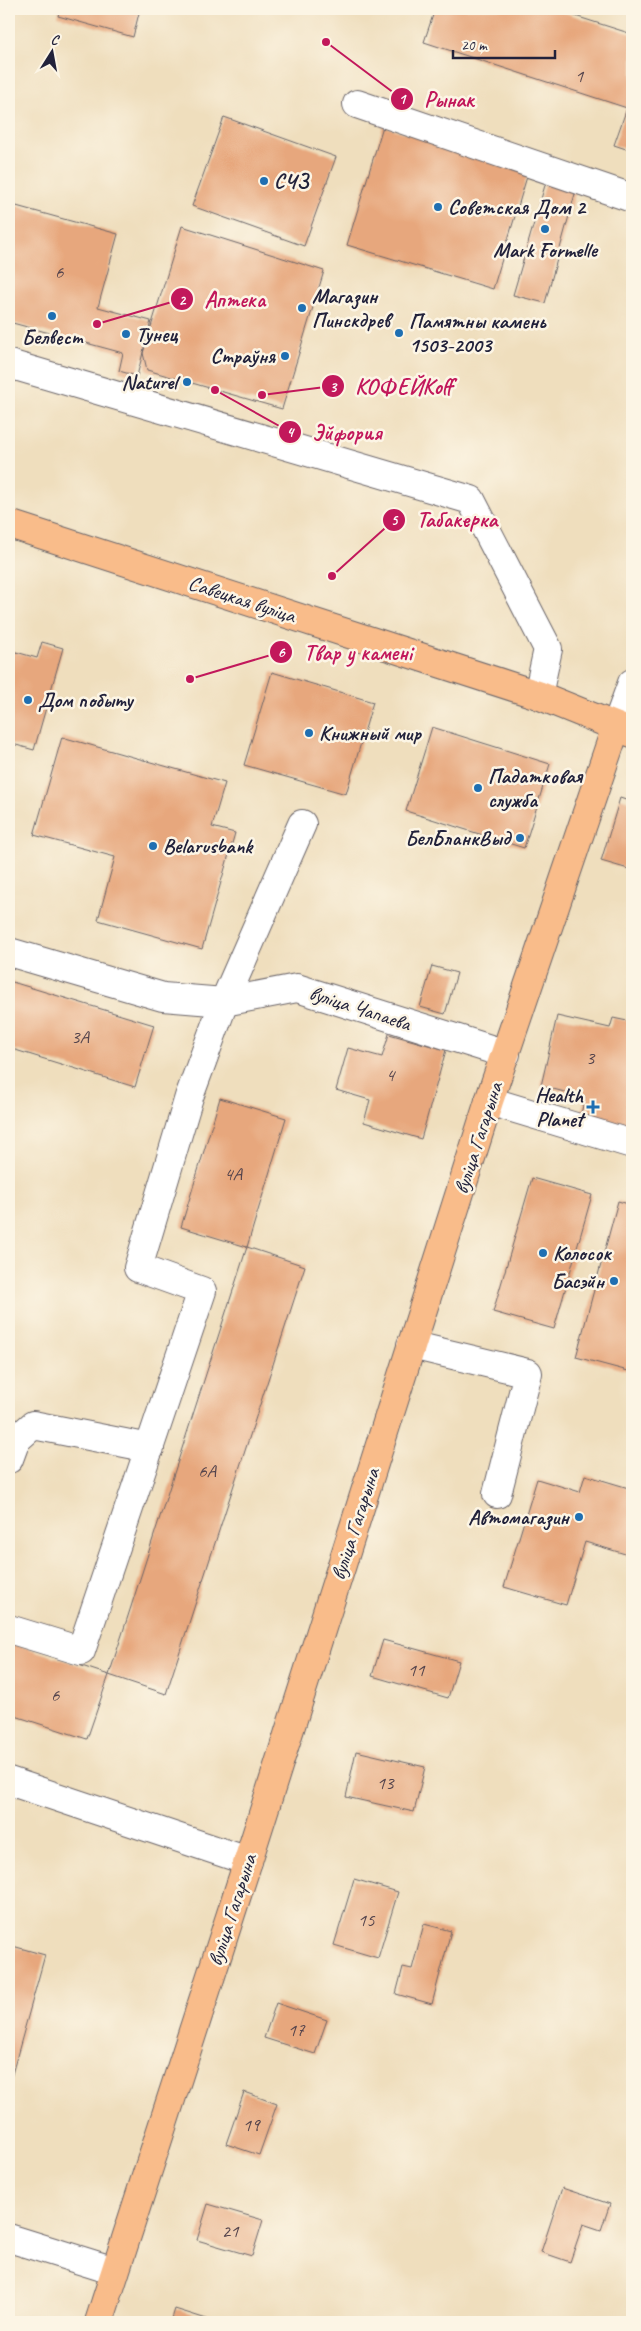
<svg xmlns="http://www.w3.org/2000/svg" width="641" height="2331" viewBox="0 0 641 2331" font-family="Caveat,sans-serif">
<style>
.building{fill:#e7a77d}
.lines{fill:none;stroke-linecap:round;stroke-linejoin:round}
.minor-casing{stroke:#6a6468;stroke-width:30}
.major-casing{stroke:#6a6468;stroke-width:30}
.minor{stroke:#fff;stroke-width:28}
.major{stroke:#f9bc8a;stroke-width:28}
.poi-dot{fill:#1f6fb2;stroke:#fcf5e5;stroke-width:2}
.labels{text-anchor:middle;stroke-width:5;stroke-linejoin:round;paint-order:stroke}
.number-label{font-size:19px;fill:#53434c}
.poi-label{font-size:21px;font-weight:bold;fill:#22223b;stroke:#fcf5e5;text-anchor:start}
.street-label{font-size:21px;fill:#22223b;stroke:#fcf5e5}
.leader{fill:none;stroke:#c2185b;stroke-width:2}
.callout-dot{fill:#c2185b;stroke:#fcf5e5;stroke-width:2}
.mark-label{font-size:15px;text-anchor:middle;font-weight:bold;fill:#fff}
.callout-label{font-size:22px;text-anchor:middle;font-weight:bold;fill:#c2185b;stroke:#fcf5e5;stroke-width:5;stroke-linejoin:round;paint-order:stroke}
</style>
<rect width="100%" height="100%" fill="#fcf5e5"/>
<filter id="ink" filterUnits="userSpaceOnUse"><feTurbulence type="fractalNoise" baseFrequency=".02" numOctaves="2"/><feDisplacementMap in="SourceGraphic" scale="10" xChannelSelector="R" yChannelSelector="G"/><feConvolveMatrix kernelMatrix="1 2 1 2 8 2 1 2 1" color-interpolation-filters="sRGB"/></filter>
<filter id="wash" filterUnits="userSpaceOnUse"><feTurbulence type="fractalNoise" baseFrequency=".0096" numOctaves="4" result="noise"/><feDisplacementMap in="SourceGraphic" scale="20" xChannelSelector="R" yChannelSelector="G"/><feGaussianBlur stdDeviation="1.12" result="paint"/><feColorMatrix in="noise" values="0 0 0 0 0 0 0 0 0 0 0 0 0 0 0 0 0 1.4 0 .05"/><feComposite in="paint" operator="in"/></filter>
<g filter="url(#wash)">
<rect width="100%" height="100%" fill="#efdebd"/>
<g id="blocks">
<g class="building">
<polygon points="60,9 140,9 133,37 58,16"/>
<polygon points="435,9 553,9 632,34 632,151 614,145 627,108 424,42"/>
<polygon points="224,117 336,157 304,246 192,206"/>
<polygon points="383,126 529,170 493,289 347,245"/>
<polygon points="548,175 578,183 545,303 513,295"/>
<polygon points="9,204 118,234 98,307 151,321 137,376 119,371 123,353 9,322"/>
<polygon points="182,226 324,271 282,409 147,370 143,353"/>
<polygon points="42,642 63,648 34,750 9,743 9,650 37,658"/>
<polygon points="272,672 373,702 346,794 244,765"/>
<polygon points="432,727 550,764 524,848 406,811"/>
<polygon points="62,737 225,783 212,827 235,833 202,949 98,920 115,857 34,835"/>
<polygon points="620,798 632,802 632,870 601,861"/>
<polygon points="432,966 457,973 445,1014 420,1007"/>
<polygon points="9,981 154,1025 135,1087 9,1048"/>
<polygon points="557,1016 610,1028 613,1018 632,1022 632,1130 580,1118 585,1097 541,1086"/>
<polygon points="389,1034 446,1050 421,1139 364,1122 370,1100 336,1090 348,1048 382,1057"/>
<polygon points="220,1098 286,1118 247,1247 181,1227"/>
<polygon points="532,1178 592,1195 554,1329 493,1312"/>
<polygon points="618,1201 632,1205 632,1372 576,1357"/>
<polygon points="247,1247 305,1266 166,1694 109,1675"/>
<polygon points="585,1475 632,1489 632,1556 585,1542 566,1605 504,1587 537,1479 580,1492"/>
<polygon points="383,1640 459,1661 448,1698 372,1676"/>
<polygon points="9,1642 109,1675 87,1739 9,1714"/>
<polygon points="356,1751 425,1767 414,1812 346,1797"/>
<polygon points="354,1879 398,1892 378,1958 334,1945"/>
<polygon points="424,1924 451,1931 432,2004 396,1994 403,1967 412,1969"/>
<polygon points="9,1945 45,1955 9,2085"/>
<polygon points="276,2003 327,2020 315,2054 264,2038"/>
<polygon points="244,2092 277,2104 259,2155 226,2144"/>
<polygon points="562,2188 610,2204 601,2230 583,2224 570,2262 541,2252"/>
<polygon points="208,2204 263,2220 252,2256 197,2240"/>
<polygon points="175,2309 216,2322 171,2322"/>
</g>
</g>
</g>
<g filter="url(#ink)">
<use href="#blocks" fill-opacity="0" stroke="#6a6468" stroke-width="1"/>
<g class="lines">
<g class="minor-casing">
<g id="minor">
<polyline points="357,104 632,198"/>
<polyline points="9,364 471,500 548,649 538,695"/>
<polyline points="616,727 632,683"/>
<polyline points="9,952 163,997 224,1002 297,988 506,1054"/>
<polyline points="489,1101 632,1144"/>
<polyline points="411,1345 528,1373 497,1494"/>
<polyline points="9,1459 16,1440 33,1425 150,1448"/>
<polyline points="9,1629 81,1651 202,1291 138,1268 189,1097 224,1002 302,824"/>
<polyline points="9,1781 248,1861"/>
<polyline points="9,2238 115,2271"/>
</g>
</g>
<g class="major-casing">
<g id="major">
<polyline points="9,524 538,695 632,733"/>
<polyline points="99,2322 248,1861 489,1101 616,727"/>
</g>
</g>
<use href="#minor" class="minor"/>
<use href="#major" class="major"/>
</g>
</g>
<g class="poi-dot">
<circle cx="264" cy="181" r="5"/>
<circle cx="438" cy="207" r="5"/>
<circle cx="545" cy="229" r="5"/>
<circle cx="302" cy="308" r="5"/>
<circle cx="52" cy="316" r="5"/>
<circle cx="399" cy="333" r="5"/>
<circle cx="126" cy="334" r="5"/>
<circle cx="285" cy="356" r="5"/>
<circle cx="187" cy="382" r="5"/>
<circle cx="28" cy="700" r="5"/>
<circle cx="309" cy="733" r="5"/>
<circle cx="478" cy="788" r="5"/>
<circle cx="520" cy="838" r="5"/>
<circle cx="153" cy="846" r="5"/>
<path d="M590.5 1099.5h5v5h5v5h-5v5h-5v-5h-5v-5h5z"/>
<circle cx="543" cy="1253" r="5"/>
<circle cx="614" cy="1281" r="5"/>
<circle cx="579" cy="1517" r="5"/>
</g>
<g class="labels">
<g class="number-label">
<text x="579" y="82">1</text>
<text x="59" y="278">6</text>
<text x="80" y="1043">3А</text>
<text x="590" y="1064">3</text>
<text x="390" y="1081">4</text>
<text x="233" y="1180">4А</text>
<text x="207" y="1477">6А</text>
<text x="416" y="1676">11</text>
<text x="55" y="1701">6</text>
<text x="385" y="1789">13</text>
<text x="366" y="1926">15</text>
<text x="296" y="2036">17</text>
<text x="251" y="2131">19</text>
<text x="230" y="2237">21</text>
</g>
<g class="poi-label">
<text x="274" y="188">СЧЗ</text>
<text x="448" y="214">Советская Дом 2</text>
<text x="545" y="257" text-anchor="middle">Mark Formelle</text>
<text x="312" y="303">Магазин<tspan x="312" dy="24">Пинскдрев</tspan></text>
<text x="409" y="328">Памятны камень<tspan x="409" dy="24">1503-2003</tspan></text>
<text x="136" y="341">Тунец</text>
<text x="52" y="344" text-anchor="middle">Белвест</text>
<text x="275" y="363" text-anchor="end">Страўня</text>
<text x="177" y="389" text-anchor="end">Naturel</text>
<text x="38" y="707">Дом побыту</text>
<text x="319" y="740">Книжный мир</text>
<text x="488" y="783">Падатковая<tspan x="488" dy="24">служба</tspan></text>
<text x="510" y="845" text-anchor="end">БелБланкВыд</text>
<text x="163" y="853">Belarusbank</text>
<text x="583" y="1102" text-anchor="end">Health<tspan x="583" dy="24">Planet</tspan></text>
<text x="553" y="1260">Колосок</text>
<text x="604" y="1288" text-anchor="end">Басэйн</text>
<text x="569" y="1524" text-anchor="end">Автомагазин</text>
</g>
<g class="street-label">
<text transform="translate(242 599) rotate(18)" y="7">Савецкая вуліца</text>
<text transform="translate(360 1008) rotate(18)" y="7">вуліца Чапаева</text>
<text transform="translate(478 1138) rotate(-72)" y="7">вуліца Гагарына</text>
<text transform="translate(355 1524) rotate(-72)" y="7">вуліца Гагарына</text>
<text transform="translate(232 1910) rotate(-72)" y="7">вуліца Гагарына</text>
</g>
</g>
<path class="leader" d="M326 42L402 99M97 324L182 299M262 395L333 386M215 390L290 432M332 576L394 520M190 679L281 652"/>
<g class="callout-dot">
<circle cx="326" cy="42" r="5"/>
<circle cx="97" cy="324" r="5"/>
<circle cx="262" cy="395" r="5"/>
<circle cx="215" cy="390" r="5"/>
<circle cx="332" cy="576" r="5"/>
<circle cx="190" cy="679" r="5"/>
<circle cx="402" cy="99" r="12"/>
<circle cx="182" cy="299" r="12"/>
<circle cx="333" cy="386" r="12"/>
<circle cx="290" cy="432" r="12"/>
<circle cx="394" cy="520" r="12"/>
<circle cx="281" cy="652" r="12"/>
</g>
<g class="mark-label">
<text x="402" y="104">1</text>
<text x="182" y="305">2</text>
<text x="333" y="392">3</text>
<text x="290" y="437">4</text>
<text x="394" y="525">5</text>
<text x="281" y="657">6</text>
</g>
<g class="callout-label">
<text x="449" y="107">Рынак</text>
<text x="235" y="307">Аптека</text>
<text x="404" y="394">КОФЕЙКoff</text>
<text x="347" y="440">Эйфория</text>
<text x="457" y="527">Табакерка</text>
<text x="358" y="660">Твар у камені</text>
</g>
<rect width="641" height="2331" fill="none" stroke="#fcf5e5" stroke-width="30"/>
<g transform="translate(52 52) rotate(11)" stroke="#fcf5e5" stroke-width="4" paint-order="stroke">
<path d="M0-4L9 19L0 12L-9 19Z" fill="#22223b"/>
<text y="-8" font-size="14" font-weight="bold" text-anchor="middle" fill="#22223b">С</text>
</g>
<path d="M453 50v8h102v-8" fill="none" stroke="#22223b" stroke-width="2.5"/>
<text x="461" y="50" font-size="15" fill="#22223b" stroke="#fcf5e5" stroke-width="4" paint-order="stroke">20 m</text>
</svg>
